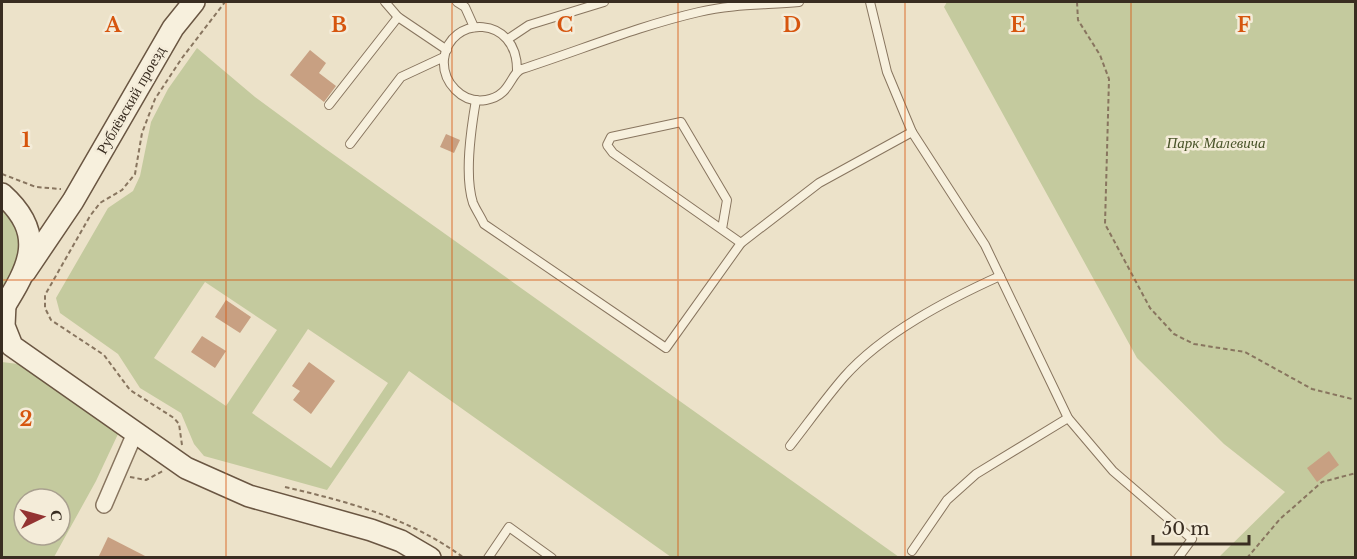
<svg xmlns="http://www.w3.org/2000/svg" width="1357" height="559" viewBox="0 0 1357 559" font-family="'Libre Baskerville',serif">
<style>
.green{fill:#c4ca9e;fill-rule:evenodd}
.building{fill:#c8a082}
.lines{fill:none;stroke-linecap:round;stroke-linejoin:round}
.lane-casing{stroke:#88755f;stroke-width:10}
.street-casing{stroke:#88755f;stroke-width:18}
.secondary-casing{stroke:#6a5642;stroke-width:24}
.path{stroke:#88755f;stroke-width:2;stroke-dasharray:4.5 3;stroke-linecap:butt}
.lane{stroke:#f7f0dd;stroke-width:8}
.street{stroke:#f7f0dd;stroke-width:15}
.secondary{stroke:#f7f0dd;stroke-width:21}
.grid{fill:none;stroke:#d6550e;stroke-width:1.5;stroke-opacity:0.55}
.labels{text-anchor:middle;stroke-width:5;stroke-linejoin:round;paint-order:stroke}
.street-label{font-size:15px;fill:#392d21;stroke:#f4ecd9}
.park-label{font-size:15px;font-style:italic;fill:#495429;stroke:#f4ecd9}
.grid-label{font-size:20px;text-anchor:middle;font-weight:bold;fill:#d6550e;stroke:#f4ecd9;stroke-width:5;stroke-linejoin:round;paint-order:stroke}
</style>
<rect width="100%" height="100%" fill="#ece2c9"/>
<g class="green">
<polygon points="947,2 1355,2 1355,557 1219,557 1285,492 1224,444 1137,358 944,7"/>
<path d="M 197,48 L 255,97 L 323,147 L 899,557 L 671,557 L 409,371 L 327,490 L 204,456 L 194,444 L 181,413 L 140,388 L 118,354 L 60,313 L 56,298 L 108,208 L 133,191 L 140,176 L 151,122 L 168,89 ZM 205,282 L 277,330 L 226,406 L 154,358 ZM 308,329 L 388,383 L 331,468 L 252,413 Z"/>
<path d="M 2,201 C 26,235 23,256 2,291 Z"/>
<path d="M 2,362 L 18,364 L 118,434 L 96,481 L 54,557 L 2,557 ZM 24,499 L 60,499 L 60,535 L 24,535 Z"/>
</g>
<g class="building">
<polygon points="310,50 326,63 319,73 336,86 324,102 290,75"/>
<polygon points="446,134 460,140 454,153 440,147"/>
<polygon points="226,300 251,317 240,333 215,317"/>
<polygon points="202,336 226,351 215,368 191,352"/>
<polygon points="309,362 335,381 311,414 293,400 300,391 292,386"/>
<polygon points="1329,451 1339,465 1317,482 1307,468"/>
<polygon points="108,537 149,558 98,558"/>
</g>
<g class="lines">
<g class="lane-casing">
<g id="lane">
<polyline points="385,2 398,17 447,50"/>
<polyline points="457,2 465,7 474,27"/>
<polyline points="870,2 887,72 912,132 985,245 1068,418 1113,471 1192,539 1178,558"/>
<polyline points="508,39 529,25 604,2"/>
<path d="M 517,71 C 518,14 449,15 444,59 C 442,82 462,104 486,100 C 511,96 510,73 522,69 C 581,50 638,26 699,12 C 731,4 767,5 799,2"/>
<path d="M 476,100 C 471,129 464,175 473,203 C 476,210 481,217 484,224 L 666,348 L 741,243 L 819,183 L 912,132"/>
<polyline points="329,105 398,17"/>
<polyline points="350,144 401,77 444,57"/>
<polyline points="722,229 727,200 681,122 611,137 607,145 613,153 741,243"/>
<path d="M 790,446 C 808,423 825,399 844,377 C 883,333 947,300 1000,276"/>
<polyline points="912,551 947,500 976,474 1068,418"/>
<polyline points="488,558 509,527 552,558"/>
</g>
</g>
<g class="street-casing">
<polyline id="street" points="104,505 135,433"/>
</g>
<g class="secondary-casing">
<g id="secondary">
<path d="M 2,194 C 47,234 30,266 2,310"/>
<polyline points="25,272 73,201 173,28 194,2"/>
<polyline points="5,304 4,326 12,346 186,468 249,496 371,530 401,541 430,558"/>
</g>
</g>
<g class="path">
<polyline points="1077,2 1078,20 1100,55 1109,79 1105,224 1150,308 1174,334 1194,344 1245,352 1312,389 1356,400"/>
<polyline points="2,174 36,187 61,189"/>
<polyline points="182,445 179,424 174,418 130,390 104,355 51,320 45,308 45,295 90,216 100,203 122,190 135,174 142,133 155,99 182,58 225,2"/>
<polyline points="130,477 146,480 163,471"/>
<path d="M 285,487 C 349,502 410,518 464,558"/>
<polyline points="1247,558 1280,519 1322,482 1356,473"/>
</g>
<use href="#lane" class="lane"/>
<use href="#street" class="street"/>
<use href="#secondary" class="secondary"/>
</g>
<path class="grid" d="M 226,2 L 226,558M 452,2 L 452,558M 678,2 L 678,558M 905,2 L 905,558M 1131,2 L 1131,558M 2,280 L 1356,280"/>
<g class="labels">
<g class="street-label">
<text transform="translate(131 100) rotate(-60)" y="5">Рублёвский проезд</text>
</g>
<g class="park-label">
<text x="1216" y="148">Парк Малевича</text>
</g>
</g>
<g class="grid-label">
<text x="113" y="32">A</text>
<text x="339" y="32">B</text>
<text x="565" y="32">C</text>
<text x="792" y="32">D</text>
<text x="1018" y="32">E</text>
<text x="1244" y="32">F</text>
<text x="26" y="147">1</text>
<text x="26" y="426">2</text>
</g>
<rect width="1357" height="559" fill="none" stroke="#392d21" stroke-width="6"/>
<g transform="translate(42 517) rotate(85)"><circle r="28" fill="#f4ecd9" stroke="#a9a08f" stroke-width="1.5"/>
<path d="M0-4.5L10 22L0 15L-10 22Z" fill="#933332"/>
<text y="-9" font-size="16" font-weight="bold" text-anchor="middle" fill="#392d21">С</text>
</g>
<path d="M1153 535v9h96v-9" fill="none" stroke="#392d21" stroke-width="3"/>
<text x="1162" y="535" font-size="18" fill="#392d21" stroke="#f4ecd9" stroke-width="4.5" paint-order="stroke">50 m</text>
</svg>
